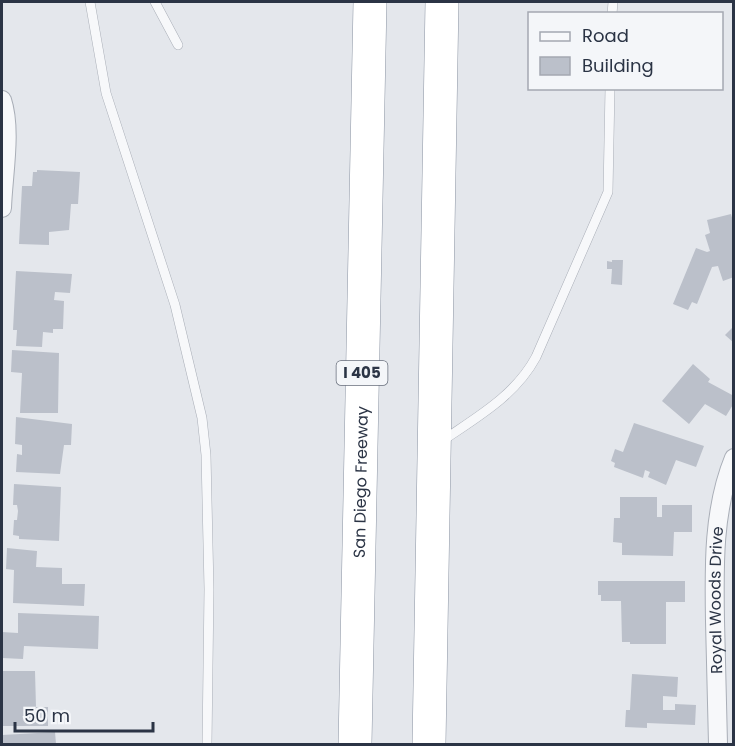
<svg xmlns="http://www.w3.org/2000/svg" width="735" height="746" viewBox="0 0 735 746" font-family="Poppins,sans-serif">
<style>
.building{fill:#bbc0ca}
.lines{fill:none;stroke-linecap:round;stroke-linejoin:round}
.service-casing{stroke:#a9aeb7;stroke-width:10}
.minor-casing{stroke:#a9aeb7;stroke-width:20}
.motorway-casing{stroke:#8b94a3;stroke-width:34}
.service{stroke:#f7f8fa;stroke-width:9}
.minor{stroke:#f7f8fa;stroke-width:18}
.motorway{stroke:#fff;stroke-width:33}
.labels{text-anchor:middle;stroke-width:4.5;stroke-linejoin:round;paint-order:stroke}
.shield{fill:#f4f6f9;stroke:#676e7b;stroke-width:1.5}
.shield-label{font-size:15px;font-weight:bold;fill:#2b3445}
.street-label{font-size:16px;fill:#2b3445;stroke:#f4f6f9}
</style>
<rect width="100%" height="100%" fill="#e4e7ec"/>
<g class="building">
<polygon points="37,170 80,172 78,204 71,204 69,230 49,232 49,245 19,244 22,186 32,186 33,172 37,172"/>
<polygon points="731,214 734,225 734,277 723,281 718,266 712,267 697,304 692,302 688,310 673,304 696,248 707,252 710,251 705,235 710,233 707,220"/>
<polygon points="612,260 623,260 622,285 611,284 612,269 607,269 607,261 612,262"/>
<polygon points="16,271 72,274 70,293 55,292 54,300 64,301 63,329 53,329 53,333 43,332 42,347 16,346 17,330 13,330"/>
<polygon points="734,326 734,343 725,335"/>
<polygon points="12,350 59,353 58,413 20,413 22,373 11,372"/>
<polygon points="693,364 710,379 708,382 734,396 734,403 726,416 705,404 689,424 662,401"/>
<polygon points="16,417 72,424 71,445 64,445 60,474 16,472 17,454 22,455 22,445 15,444"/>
<polygon points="634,423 704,446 696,467 676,460 666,485 648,477 650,472 645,470 643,478 614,467 615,463 611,461 615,449 623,452"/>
<polygon points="14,484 61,487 59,541 19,539 19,536 13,535 14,520 17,520 18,511 17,505 13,505"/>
<polygon points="620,497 657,497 657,517 662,517 662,505 692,505 692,532 674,532 673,556 622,555 622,543 613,542 614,518 620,518"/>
<polygon points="7,548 37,551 36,567 62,568 62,584 85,584 84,606 13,603 14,570 6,569"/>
<polygon points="598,581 685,581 685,602 666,602 666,644 630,644 630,642 622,642 621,601 601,601 601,595 598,595"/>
<polygon points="18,613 99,616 98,649 24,646 23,659 2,658 2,632 18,633"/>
<polygon points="2,671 35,671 36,707 48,707 48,726 3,726"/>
<polygon points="632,674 678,677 677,697 663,696 663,710 675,710 675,704 696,705 695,725 647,723 647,728 625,727 626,710 630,710"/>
<polygon points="55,732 56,744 2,744 2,735"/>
</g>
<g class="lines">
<g class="service-casing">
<g id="service">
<polyline points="90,2 106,93 175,305 202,418 206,455 209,589 207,744"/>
<polyline points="155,2 178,45"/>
<polyline points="612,14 613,2"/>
<path d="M 442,441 C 477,417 515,396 536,357 L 608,192 L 610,88"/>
</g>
</g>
<g class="minor-casing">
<g id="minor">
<path d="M 2,100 C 12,130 3,176 2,208"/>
<path id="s1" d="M 718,744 C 717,703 716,662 715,621 C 714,566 713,509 734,458"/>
</g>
</g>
<g class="motorway-casing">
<g id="motorway">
<path id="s2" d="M 355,744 L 370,2"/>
<polyline points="429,744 442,2"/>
</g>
</g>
<use href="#service" class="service"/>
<use href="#minor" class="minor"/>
<use href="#motorway" class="motorway"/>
</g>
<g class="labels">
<rect class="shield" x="336.5" y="361" width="51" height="24" rx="4.5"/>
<g class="shield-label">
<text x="362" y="378">I 405</text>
</g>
<g class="street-label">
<text dy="6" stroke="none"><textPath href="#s2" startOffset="262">San Diego Freeway</textPath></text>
<text dy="6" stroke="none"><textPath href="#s1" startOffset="144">Royal Woods Drive</textPath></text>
</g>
</g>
<rect width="735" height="746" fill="none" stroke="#2b3445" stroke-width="6"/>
<rect x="528" y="12" width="195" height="78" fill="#f4f6f9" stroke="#a4a8b1" stroke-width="1.5"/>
<rect x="540" y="32" width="30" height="9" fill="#f7f8fa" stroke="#a4a8b1" stroke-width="1.5"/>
<text x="582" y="42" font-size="18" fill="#2b3445">Road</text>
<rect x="540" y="57" width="30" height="18" fill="#bbc0ca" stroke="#a4a8b1" stroke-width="1.5"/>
<text x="582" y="72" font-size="18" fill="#2b3445">Building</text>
<path d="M15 722v9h138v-9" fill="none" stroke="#2b3445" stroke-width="3"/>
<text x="24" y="722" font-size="18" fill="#2b3445" stroke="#f4f6f9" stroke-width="4.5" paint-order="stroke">50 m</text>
</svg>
